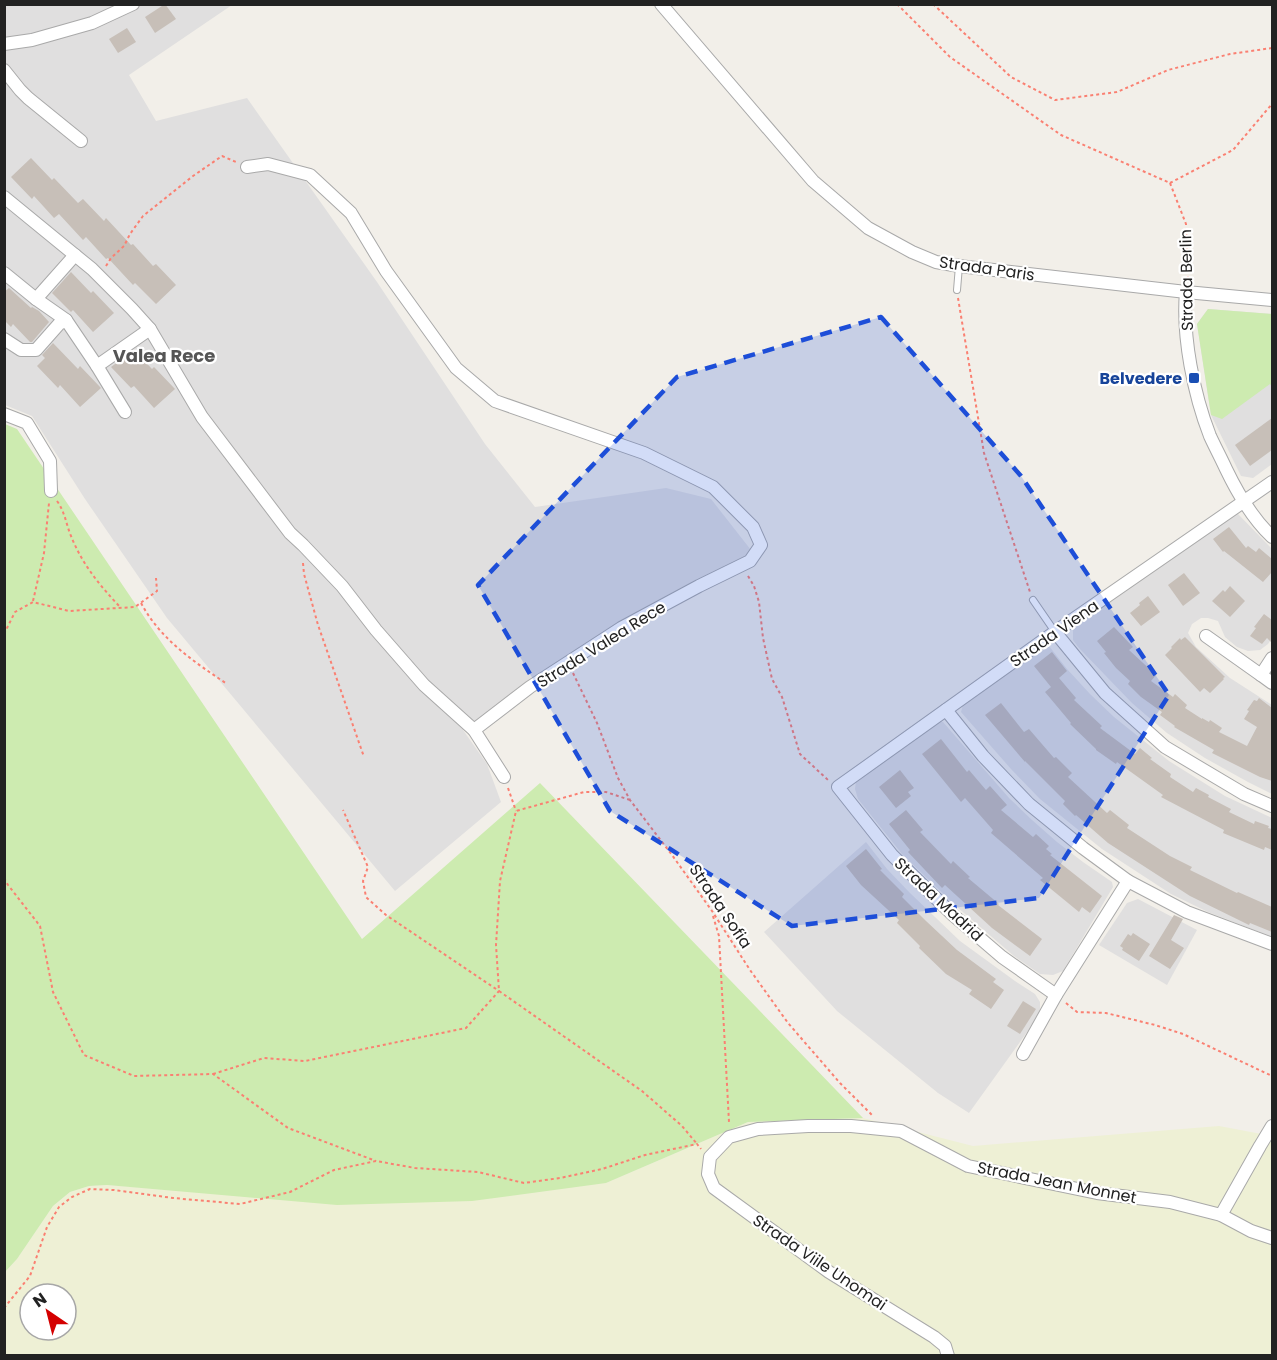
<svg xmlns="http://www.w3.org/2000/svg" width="1277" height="1360" viewBox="0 0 1277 1360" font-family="Poppins,sans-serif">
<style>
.residential{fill:#e0dfdf}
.farmland{fill:#eef0d5;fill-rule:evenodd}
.grass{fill:#cdebb0}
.building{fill:#c7bfb8}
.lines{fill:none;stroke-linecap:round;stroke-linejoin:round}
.lane-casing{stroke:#a9a9a9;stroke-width:8}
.street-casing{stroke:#a9a9a9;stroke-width:14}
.path{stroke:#fa8072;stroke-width:2;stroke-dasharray:3 3;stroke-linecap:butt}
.lane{stroke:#fff;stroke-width:6}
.street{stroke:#fff;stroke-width:12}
.marked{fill:#1d4ed8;fill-opacity:0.2;stroke:#1d4ed8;stroke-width:4.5;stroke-dasharray:12 8;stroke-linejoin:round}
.transit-dot{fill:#1a4fb4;stroke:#fff;stroke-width:2}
.labels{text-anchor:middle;stroke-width:4.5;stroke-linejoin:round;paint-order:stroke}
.street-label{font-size:16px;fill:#222;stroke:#fff}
.transit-label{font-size:16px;font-weight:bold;fill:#164399;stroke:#fff;text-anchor:end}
.neighbourhood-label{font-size:18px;font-weight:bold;fill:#555;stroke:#fff}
</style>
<rect width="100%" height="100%" fill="#f2efe9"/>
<g class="residential">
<polygon points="4,5 232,5 129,75 156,121 247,98 377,282 485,444 535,507 666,488 711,499 758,559 613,635 463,730 487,764 501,802 395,891 167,618 85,499 32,416 5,405"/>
<polygon points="1208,309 1272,314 1272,464 1253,478 1241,476 1211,415 1197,324"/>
<polygon points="1232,513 1238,514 1272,549 1272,638 1268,644 1260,650 1248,651 1237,647 1225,637 1218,621 1208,618 1201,618 1192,624 1188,633 1196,647 1230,678 1272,705 1272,794 1248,782 1205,758 1167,733 1132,703 1079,648 1073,640 1073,625"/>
<polygon points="1042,646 1049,646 1067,669 1090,694 1114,717 1169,761 1225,796 1272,818 1272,937 1208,912 1171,894 1102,849 1040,799 1011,769 961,712 963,705"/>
<polygon points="936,722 943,722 1009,798 1032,820 1057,842 1083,862 1112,882 1113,887 1063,971 1053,975 1040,974 1014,956 957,907 902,854 858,799 855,789 856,781"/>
<polygon points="866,842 887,869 910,893 960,941 1015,981 1035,994 1040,1002 1040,1014 969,1113 938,1093 837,1011 764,932"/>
<polygon points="1138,899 1197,930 1167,985 1099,945 1127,903"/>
</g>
<path class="farmland" d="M 863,1118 L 973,1146 L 1219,1126 L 1272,1136 L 1272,1355 L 5,1356 L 5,1272 L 17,1259 L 53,1206 L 70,1192 L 89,1186 L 107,1185 L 239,1195 L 606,1183 L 748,1122 ZM 30,1294 L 66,1294 L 66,1330 L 30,1330 Z"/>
<g class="grass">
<polygon points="1208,309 1272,314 1272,387 1270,384 1222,419 1211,415 1197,324"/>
<polygon points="5,424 17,429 362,939 540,783 863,1118 748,1122 606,1183 472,1201 337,1205 107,1185 89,1186 70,1192 53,1206 17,1259 5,1272"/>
</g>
<g class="building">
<polygon points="165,4 176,19 155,33 145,17"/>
<polygon points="127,28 136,42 118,53 109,39"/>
<polygon points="31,158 52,180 54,178 78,203 83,199 104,221 106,218 131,245 133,244 153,266 156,264 176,285 156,304 135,283 133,285 108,258 106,259 86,237 83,240 59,214 54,218 34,196 32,199 11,177"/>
<polygon points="71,272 91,293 93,291 114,313 93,332 73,310 71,312 52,293"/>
<polygon points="9,288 31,308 32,307 39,311 49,322 32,342 30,342 13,324 11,327 4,320 4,292"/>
<polygon points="53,343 78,369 80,366 101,388 80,407 60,385 58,388 37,366 45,358 42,355"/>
<polygon points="134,350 152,369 154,367 175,389 154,408 134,386 131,388 111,367"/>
<polygon points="1272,418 1272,450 1250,466 1235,445"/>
<polygon points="1229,527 1246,548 1248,546 1256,552 1259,548 1272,559 1272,572 1263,582 1224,551 1223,552 1213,539"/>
<polygon points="1184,573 1200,593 1183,606 1168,585"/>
<polygon points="1230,586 1245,601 1230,617 1212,601 1223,590 1225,592"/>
<polygon points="1148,596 1160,612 1141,626 1130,613 1140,605 1139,603"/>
<polygon points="1264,614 1272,620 1272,643 1267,638 1262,644 1250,636 1256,628 1254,627"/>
<polygon points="1114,627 1133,647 1129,650 1156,675 1151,681 1173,697 1175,694 1187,705 1185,708 1202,719 1202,718 1209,722 1210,720 1222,728 1219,732 1247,746 1257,727 1244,719 1249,711 1247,710 1254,700 1257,701 1259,698 1272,708 1272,781 1260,777 1212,753 1214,750 1174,727 1175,726 1160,715 1162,712 1141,697 1128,684 1130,681 1116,668 1104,653 1106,652 1097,641"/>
<polygon points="1185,637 1225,677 1223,678 1224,679 1210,693 1204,688 1200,692 1165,655 1172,648 1171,647 1180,638 1181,640"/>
<polygon points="1052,652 1067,671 1059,678 1076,698 1074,700 1102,726 1100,728 1135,754 1140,748 1152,758 1150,759 1171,774 1170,777 1193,792 1196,788 1209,795 1208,797 1231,809 1229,812 1254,824 1255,821 1269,826 1268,828 1272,829 1272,850 1265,847 1264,850 1223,833 1224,830 1161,797 1163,795 1117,762 1116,764 1096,750 1096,749 1070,724 1071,723 1045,692 1051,687 1034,666"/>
<polygon points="1001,703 1024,732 1029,729 1054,758 1056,757 1072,773 1068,777 1107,813 1110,810 1129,825 1127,828 1170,856 1192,867 1190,870 1237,893 1238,892 1272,907 1272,932 1250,923 1249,925 1190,896 1108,843 1076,815 1075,816 1063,804 1065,801 1025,761 1025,762 985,715"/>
<polygon points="941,739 967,772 969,770 986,790 990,786 1007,805 1001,810 1033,837 1036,834 1049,846 1046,849 1052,854 1050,855 1102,896 1090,913 1082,907 1079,912 1040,880 1043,878 991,833 993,830 965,798 961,802 922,754"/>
<polygon points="900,770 914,788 908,792 911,796 896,808 879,787"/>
<polygon points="906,810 923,830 920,832 951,864 953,861 970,877 968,878 999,904 998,905 1042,939 1030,956 992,928 945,885 942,888 908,852 910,850 889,824"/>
<polygon points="866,849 882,869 880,870 904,894 902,897 926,921 957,950 996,979 993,982 1004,990 991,1009 969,994 972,990 946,974 919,948 920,946 897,923 899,920 861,885 846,866"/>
<polygon points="1174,915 1183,919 1171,940 1184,948 1170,969 1149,956"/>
<polygon points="1133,933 1150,944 1139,961 1122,950 1123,948 1120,946 1128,934 1131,936"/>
<polygon points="1023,1001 1036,1009 1020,1034 1007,1026"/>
</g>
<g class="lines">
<g class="lane-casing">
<g id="lane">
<polyline points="957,290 959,266"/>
<polyline points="1033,600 1055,632"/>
</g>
</g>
<g class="street-casing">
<g id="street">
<polyline points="661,4 813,181 868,228 912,252 936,262 959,266 1186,292 1272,300"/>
<polyline points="4,44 32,40 92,23 133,4"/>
<polyline points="4,70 20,90 28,98 81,141"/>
<polyline points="247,167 268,164 310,175 351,213 386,271 456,368 495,401 644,453 713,487 753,527 761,545 750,561 699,586 621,628 530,687 474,730"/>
<polyline points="4,197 92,269 132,309 150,329 202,417 290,533 303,545 342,586 376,630 424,685 474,730 504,777"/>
<polyline points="4,273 36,299 75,255"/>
<path d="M 1186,292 C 1182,337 1194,395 1210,436 C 1215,447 1221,458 1226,469 C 1238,494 1252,518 1272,537"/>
<polyline points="36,299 66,320 97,366 150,329"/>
<polyline points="4,339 21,350 36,350 59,324 66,320"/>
<polyline points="97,366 125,412"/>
<polyline points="4,414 27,423 50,461 51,491"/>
<polyline points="1055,632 1105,693 1165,747 1244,794 1272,806"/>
<polyline points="1206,636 1261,675 1272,658"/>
<polyline points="1261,675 1272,683"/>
<polyline points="946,710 983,756 1029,804 1083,848 1128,881 1187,912 1272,944"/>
<polyline points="1056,995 1002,957 953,915 892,855 838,787 1055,632 1272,482"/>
<polyline points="1023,1054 1056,995 1128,881"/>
<polyline points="1221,1215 1260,1146 1272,1126"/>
<polyline points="948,1356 945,1346 934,1337 829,1272 714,1188 708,1174 710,1157 729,1137 758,1129 808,1126 851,1126 901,1131 968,1166 1097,1193 1170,1202 1221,1215 1251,1231 1272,1238"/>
</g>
</g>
<g class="path">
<polyline points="897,4 950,57 1061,135 1170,183"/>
<polyline points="933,4 1011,77 1055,100 1117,92 1168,70 1230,54 1272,48"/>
<polyline points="1170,183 1233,150 1272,104"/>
<polyline points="1170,183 1186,224 1188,279"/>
<polyline points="106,266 111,258 124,246 130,234 143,216 193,176 222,156 236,162"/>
<polyline points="958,298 984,453 1030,592"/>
<path d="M 57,501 C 65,512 66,524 71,536 C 82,564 100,586 121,608"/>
<polyline points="303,563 304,574 318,625 364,757"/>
<polyline points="748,576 754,586 759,602 763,638 772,679 782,697 800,754 828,780"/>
<polyline points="33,601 44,553 49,503"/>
<path d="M 141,603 C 161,640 193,661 227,684"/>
<polyline points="4,634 15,612 33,602 69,611 135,607 157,591 156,578"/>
<polyline points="573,673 597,723 618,778 630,800 672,855 712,911 750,970 788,1023 840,1083 872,1115"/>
<polyline points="508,788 516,811"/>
<polyline points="630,800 606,792 584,792 516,811 500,881 496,945 499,991 642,1091 682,1126 697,1144"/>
<polyline points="4,878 8,885 40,926 53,992 84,1055 134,1076 213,1074 288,1128 376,1161"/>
<polyline points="713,916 719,936 729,1122"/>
<polyline points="1066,1003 1077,1012 1106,1013 1155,1025 1183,1034 1272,1076"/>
<polyline points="213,1074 264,1058 305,1061 466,1028 499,991 386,915 366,897 363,881 368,867 343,810"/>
<polyline points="4,1308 30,1276 47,1227 59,1207 72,1197 90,1189 114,1190 173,1198 240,1204 290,1192 334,1170 376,1161 415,1168 478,1172 524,1183 560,1178 602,1169 645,1155 697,1144 701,1149"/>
</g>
<use href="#lane" class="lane"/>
<use href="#street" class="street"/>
</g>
<path class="marked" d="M 881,317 L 1021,476 L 1169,695 L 1039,898 L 792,926 L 610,811 L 478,585 L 677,377 Z"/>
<rect class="transit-dot" x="1188" y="372" width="12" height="12" rx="3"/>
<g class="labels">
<g class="street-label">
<text transform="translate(987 268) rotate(8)" y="6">Strada Paris</text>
<text transform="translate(1186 280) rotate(-91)" y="6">Strada Berlin</text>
<text transform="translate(1054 633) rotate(-35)" y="6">Strada Viena</text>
<text transform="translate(601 644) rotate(-32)" y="6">Strada Valea Rece</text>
<text transform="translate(939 899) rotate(43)" y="6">Strada Madrid</text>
<text transform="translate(721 906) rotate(56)" y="6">Strada Sofia</text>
<text transform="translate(1057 1182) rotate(11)" y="6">Strada Jean Monnet</text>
<text transform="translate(820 1262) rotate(34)" y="6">Strada Viile Unomai</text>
</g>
<g class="transit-label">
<text x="1182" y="384">Belvedere</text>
</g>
<g class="neighbourhood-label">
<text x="164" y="362">Valea Rece</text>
</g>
</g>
<rect width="1277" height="1360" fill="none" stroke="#222222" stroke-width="12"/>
<g transform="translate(48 1312) rotate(325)"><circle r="28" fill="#ffffff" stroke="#a7a7a7" stroke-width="1.5"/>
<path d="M0-4.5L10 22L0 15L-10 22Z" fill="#d40000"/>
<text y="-9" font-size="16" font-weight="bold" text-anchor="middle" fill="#222222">N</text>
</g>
</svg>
